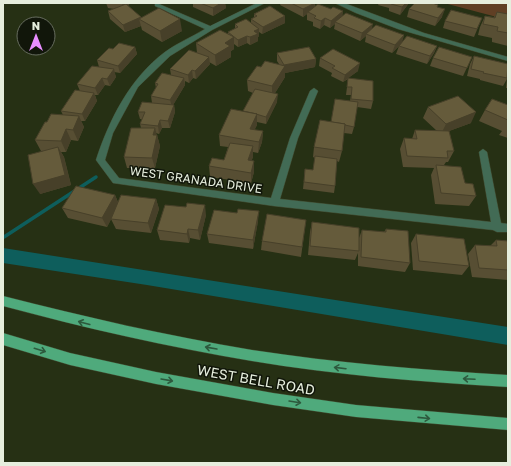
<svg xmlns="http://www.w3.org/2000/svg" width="511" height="466" viewBox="0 0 511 466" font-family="'Golos Text',sans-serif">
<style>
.green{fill:#603f24}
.water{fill:#0e5e5c}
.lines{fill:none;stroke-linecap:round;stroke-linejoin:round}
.stream{stroke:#0e5e5c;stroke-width:3.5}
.minor-casing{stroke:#414b30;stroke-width:1}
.primary-casing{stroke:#414b30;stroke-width:1}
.minor{fill:#426b55;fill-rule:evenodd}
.primary{fill:#4faa7c;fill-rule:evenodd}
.wall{fill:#574e33}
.shaded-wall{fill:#474029}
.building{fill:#655b3b;stroke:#474029}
.oneway{stroke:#2d593d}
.labels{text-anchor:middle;stroke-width:3;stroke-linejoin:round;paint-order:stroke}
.street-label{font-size:12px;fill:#e6eedd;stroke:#11160a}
.near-street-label{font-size:14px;fill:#e6eedd;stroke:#11160a}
</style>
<rect width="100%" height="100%" fill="#263014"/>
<polygon class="green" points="444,3 508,3 508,20"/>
<polygon class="water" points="3,248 508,327 508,345 147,285 3,263"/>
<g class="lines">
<polyline class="stream" points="4,237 96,177"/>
<g class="minor-casing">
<g id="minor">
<path d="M 257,3 L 265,3 L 212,30 L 170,56 L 138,87 L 113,133 L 105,160 L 119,178 L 271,198 L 290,138 L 310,91 L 314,88 L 318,91 L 298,138 L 280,199 L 491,222 L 479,152 L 483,149 L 487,152 L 501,223 L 508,224 L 508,232 L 497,232 L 493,230 L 274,206 L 113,183 L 96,160 C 109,120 130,78 165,52 C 177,43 192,37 205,29 L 155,6 L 155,4 L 159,4 L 210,26 Z"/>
<polygon points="335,3 344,3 424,33 508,57 508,61 398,29 356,13"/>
</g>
</g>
<g class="primary-casing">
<g id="primary">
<path d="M 3,296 C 85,317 168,336 252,350 C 337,363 422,370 508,375 L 508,387 C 422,382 336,375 252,361 C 168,347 85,328 3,306 Z"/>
<polygon points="3,333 70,353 156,372 273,393 356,405 508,418 508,430 356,417 273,405 156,384 70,365 3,345"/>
</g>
</g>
<use href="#minor" class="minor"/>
<use href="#primary" class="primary"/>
</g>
<g class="wall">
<polygon points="106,3 130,3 128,6 141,17 182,31 162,42 142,30 141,26 125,32 110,19 108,11 114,9 108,8"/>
<polygon points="193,3 225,3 226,8 213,16 193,7"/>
<polygon points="281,3 315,3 315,7 343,11 342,16 372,29 404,35 402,41 437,46 434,53 427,64 396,54 399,46 392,53 365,42 366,36 360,41 334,29 335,24 330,28 324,25 320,29 313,26 313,22 307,20 307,14 303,17 280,5"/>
<polygon points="379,3 409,3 400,15 389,11 389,8 378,5"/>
<polygon points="438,5 437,7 442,17 435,26 407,17 409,9"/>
<polygon points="497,12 508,14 508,46 492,42 492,38 478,35 480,27 485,16 494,17"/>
<polygon points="254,14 285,23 262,34 259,32 259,36 258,37 258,41 250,45 247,43 238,47 234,44 234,49 231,51 231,57 216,66 209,62 210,64 196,79 193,78 189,83 185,81 185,85 173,105 174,105 175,112 170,128 162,128 159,134 156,133 156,135 157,135 160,146 155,168 127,168 124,157 141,128 140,124 142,119 140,119 138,112 152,103 151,96 156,88 155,83 171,75 170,69 197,53 196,43 228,34 228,32 235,29 235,24 251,23 251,19 254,18"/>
<polygon points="482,18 474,37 443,28 445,21"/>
<polygon points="135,47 137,54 120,73 114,72 116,77 110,86 105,85 98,95 95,95 97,101 85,121 81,121 84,127 78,141 71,140 66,152 61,152 64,157 71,185 40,194 43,151 41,151 35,140 47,122 63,115 61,111 80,91 77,84 99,67 97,60 113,49"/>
<polygon points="277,53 316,59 315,67 285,73 285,77 275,93 277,102 266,124 257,122 257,125 254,130 263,131 262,142 258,153 253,152 253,157 251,161 254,172 251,183 210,177 209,166 224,160 228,147 220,146 219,135 243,111 253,93 248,91 247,80 261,67 279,64 277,61"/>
<polygon points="474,56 508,64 508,88 506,88 507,79 503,86 480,80 480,79 467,76 470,64"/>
<polygon points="472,57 463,76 430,66 433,58"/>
<polygon points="320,58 358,71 348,78 373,101 371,109 357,107 354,127 352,134 344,133 342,151 339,162 337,161 335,186 334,193 303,189 305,169 313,170 315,158 313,157 314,147 331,122 350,101 351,95 346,95 348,79 343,82 331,76 332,73 319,66"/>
<polygon points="508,105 508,138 499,135 502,131 479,121 485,110"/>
<polygon points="428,107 471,123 449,131 454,151 448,162 446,162 444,165 465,183 476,196 469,206 435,204 431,175 434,168 403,167 400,149 404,138 412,139 415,130 437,131 423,118"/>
<polygon points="115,195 118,202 156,199 159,209 151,233 116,229 111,219 107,227 68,218 62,208"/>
<polygon points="237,213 258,221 253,249 209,243 207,234"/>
<polygon points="206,215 200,240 190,238 189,243 160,240 157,230"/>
<polygon points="306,220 301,257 261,250 262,241"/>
<polygon points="312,222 359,238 362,230 384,232 386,229 410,263 405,272 358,266 358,253 355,260 308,255 310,232"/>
<polygon points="416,234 469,266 462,275 413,270 411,243"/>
<polygon points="496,240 508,241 508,280 472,277 468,254 475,245 490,246"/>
</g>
<g class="shaded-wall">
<polygon points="122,3 130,3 124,11"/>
<polygon points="221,3 225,3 226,8 213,16 213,8"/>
<polygon points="315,3 314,10 308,12 307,14 303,17 303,9"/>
<polygon points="406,3 409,3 400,15 402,7"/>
<polygon points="445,9 442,17 435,26 438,18"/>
<polygon points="343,11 342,19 335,22 335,24 330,28 331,21"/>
<polygon points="285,16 285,23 262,34 263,27"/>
<polygon points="141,17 139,19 141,26 125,32 123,25"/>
<polygon points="325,18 324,25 320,29 321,21"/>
<polygon points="180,19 182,31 162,42 160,31"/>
<polygon points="373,24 371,32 366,34 366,36 360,41 362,33"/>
<polygon points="259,29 259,36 258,37 258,41 250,45 250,37 254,31"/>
<polygon points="404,35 402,43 392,53 395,45"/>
<polygon points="247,36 247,43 238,47 238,40"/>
<polygon points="234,37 234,49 231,51 231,57 216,66 215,55 225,43"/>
<polygon points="437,46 434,53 427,64 430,56"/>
<polygon points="135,47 137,54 120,73 118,66"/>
<polygon points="209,57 210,64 196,79 195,71"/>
<polygon points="316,59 315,67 285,73 285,77 272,98 272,86 284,65"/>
<polygon points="360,63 358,71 343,82 345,75"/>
<polygon points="114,69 116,77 110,86 107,79"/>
<polygon points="192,70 193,78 189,83 188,75"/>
<polygon points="102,78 105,85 98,95 95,88"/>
<polygon points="184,78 185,85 172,107 170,100"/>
<polygon points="94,93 97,101 85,121 82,114"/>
<polygon points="278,94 277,102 266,124 266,117"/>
<polygon points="174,105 175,112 170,128 168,121"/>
<polygon points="476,112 471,123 441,134 446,124"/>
<polygon points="257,114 257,125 250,140 250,129"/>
<polygon points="79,116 84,127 78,141 73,130"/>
<polygon points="160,120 162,128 159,134 158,126"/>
<polygon points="155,128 160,146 155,168 152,158 153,135"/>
<polygon points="66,129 71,140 66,152 61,141"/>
<polygon points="263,131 262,142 258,153 259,142"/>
<polygon points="253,146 253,157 248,171 248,160"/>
<polygon points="58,147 64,157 71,185 40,194 33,184"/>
<polygon points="254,161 254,172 251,183 251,173"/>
<polygon points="115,195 119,205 107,227 102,218"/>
<polygon points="156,199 159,209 151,233 148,223"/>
<polygon points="205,205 206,215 200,240 198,230"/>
<polygon points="259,211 258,221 253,249 253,240"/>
<polygon points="188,229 190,238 189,243 187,234"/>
</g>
<g class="building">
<polygon points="200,3 221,3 213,8"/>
<polygon points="291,3 315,3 303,9"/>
<polygon points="391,3 406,3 402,7 391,4"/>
<polygon points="415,3 432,3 438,5 437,7 445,9 438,18 409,9"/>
<polygon points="126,4 141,17 123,25 108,11"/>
<polygon points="318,4 331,9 333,7 343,11 331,21 325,18 321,21 314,18 316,16 308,12"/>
<polygon points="270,6 285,16 263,27 251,19 257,16 254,14"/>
<polygon points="159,8 180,19 160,31 139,19"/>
<polygon points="451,10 482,18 477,29 445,21"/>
<polygon points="497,12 508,14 508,33 497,31 498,27 483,24 485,16 495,18"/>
<polygon points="346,13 373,24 362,33 335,22"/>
<polygon points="246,19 259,29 254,31 258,34 250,37 247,36 238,40 228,32 238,27 235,24"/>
<polygon points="376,25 404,35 395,45 366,34"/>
<polygon points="220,30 234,37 225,43 230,46 215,55 196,43"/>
<polygon points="407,36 437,46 430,56 399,46"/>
<polygon points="119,43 135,47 118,66 97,60 109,48 113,49"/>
<polygon points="309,47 316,59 284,65 277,53"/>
<polygon points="439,47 472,57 467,68 433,58"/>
<polygon points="333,49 360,63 345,75 332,68 335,66 320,58"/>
<polygon points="189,50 209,57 195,71 192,70 188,75 170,69"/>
<polygon points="474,56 508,64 507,78 483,73 484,72 471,69"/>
<polygon points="265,61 285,66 272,86 247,80 257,66 261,67"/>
<polygon points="92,66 114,69 107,79 102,78 95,88 77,84"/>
<polygon points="162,73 184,78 170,100 151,96 158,84 155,83"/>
<polygon points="348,78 373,81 373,101 351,99 352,87 347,87"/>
<polygon points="255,89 278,94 266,117 256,114 257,114 243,111"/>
<polygon points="75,90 94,93 82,114 61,111"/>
<polygon points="458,96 476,112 446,124 428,107"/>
<polygon points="335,99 358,102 354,127 345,125 345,124 331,122"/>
<polygon points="492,99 508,105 508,120 485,110"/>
<polygon points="142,102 174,105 168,121 160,120 158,126 140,124 145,112 138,112"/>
<polygon points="231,109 257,114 250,129 263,131 259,142 219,135"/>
<polygon points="51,114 79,116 73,130 66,129 61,141 35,140 45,122 47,122"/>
<polygon points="320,120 345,124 342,151 314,147"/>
<polygon points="131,128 155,128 153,135 157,135 152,158 124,157"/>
<polygon points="415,130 449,131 454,151 447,151 448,158 407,156 404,138 417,139"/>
<polygon points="230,143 253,146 248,160 254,161 251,173 209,166 212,158 224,160"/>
<polygon points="58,147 65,175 33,184 28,155"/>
<polygon points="315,156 337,159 335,186 304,182 305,169 313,170"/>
<polygon points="436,165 461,167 465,183 473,184 476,196 441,193"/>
<polygon points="76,186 115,195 102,218 62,208"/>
<polygon points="121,195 156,199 148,223 111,219"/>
<polygon points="187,203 205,205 198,230 188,229 187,234 157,230 165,205 186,207"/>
<polygon points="238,209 259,211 253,240 207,234 214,210 237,213"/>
<polygon points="267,214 306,220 302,247 262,241"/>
<polygon points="312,222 359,228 359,251 310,246"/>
<polygon points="386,229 408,231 410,263 361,257 362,230 386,232"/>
<polygon points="416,234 464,239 469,266 419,261"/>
<polygon points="496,240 508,241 508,270 479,268 475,245 497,246"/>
</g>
<defs><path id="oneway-shaft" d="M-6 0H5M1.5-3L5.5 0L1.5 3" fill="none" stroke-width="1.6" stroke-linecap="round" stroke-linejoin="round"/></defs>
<g class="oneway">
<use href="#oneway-shaft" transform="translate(84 323) rotate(-165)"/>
<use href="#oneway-shaft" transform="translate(211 348) rotate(-170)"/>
<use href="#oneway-shaft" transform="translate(40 350) rotate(17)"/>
<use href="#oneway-shaft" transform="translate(340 368) rotate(-173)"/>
<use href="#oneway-shaft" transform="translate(469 379) rotate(-177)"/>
<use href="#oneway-shaft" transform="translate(167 380) rotate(10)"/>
<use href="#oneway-shaft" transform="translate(295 402) rotate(9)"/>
<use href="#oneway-shaft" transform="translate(424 418) rotate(6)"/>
</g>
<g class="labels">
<g class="street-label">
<text transform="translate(196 180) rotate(8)" y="4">WEST GRANADA DRIVE</text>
</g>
<g class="near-street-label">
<text transform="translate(256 380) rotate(10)" y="5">WEST BELL ROAD</text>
</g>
</g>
<rect width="511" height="466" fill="none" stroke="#e6eedd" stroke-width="8"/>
<g transform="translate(36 36)"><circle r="19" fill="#11160a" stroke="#666c5e"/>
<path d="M0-3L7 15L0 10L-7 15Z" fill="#e88eff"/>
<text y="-6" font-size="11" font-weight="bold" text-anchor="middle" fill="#e6eedd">N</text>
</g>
</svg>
